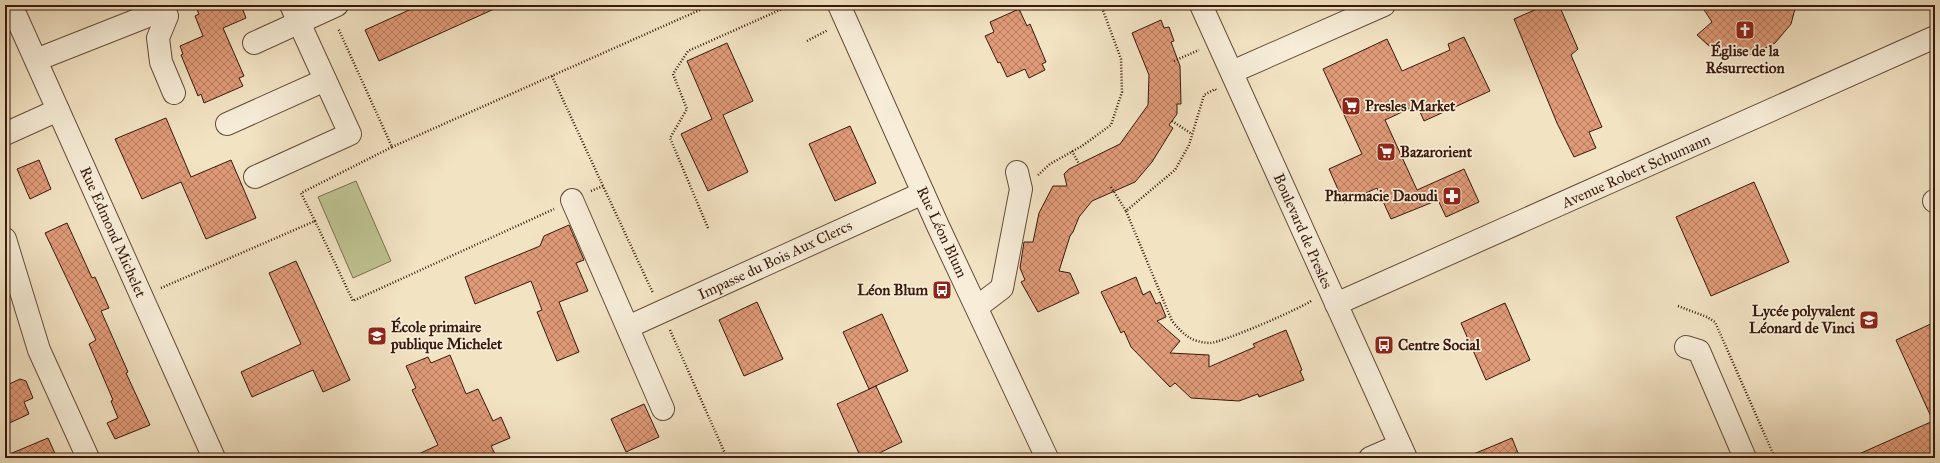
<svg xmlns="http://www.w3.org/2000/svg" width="1940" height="463" viewBox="0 0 1940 463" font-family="'IM FELL Great Primer',serif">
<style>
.pitch{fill:#bec391;stroke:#7b6e4e}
.building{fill:url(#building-cross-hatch);stroke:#38190c}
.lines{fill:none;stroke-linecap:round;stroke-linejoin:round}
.minor-casing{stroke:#664c3a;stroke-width:24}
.path{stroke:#38190c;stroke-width:2.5;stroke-dasharray:1 2;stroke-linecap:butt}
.minor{stroke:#f7edd8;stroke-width:22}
.labels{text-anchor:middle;stroke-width:3.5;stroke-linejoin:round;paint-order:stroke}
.poi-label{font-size:15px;font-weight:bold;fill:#38190c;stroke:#f7edd8;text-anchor:start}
.street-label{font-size:15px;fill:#38190c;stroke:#f7edd8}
</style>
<defs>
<pattern id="building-cross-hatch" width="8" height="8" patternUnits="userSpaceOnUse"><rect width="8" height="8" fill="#df9a77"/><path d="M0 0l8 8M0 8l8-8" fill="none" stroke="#b67d60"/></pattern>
</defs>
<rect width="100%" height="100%" fill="#f2e3c3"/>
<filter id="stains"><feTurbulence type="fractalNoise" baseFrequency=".005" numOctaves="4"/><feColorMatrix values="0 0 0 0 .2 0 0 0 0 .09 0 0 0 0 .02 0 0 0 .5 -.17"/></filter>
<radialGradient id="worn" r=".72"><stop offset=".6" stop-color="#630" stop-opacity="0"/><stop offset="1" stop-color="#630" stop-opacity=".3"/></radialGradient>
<polygon class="pitch" points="356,181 391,261 353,278 318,197"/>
<g class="building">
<polygon points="195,5 241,5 246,18 223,28 244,76 239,78 243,86 204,103 201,94 198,96 181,55 183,54 180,46 203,36 195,16 199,14"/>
<polygon points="420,5 503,5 379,61 365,30"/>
<polygon points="1546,5 1559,5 1578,49 1571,55 1602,127 1589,132 1596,148 1574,157 1557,123 1514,19"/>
<polygon points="1701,5 1796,5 1791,24 1775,43 1754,54 1739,55 1717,50 1708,45 1697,35 1712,22"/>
<polygon points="1019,9 1027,26 1030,24 1046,62 1042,64 1045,70 1029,78 1025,69 1007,77 1000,62 998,63 985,36 994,32 990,22"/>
<polygon points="1161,20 1164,28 1169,27 1174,41 1171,42 1180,66 1181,104 1177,104 1177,114 1169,125 1173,128 1152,162 1135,182 1092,201 1079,217 1073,232 1070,236 1059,271 1070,273 1079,293 1038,312 1021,282 1025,280 1020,268 1024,242 1033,242 1039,213 1053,186 1067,186 1064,174 1069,169 1120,144 1148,105 1149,75 1132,33"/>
<polygon points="1464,37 1490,91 1424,121 1417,105 1385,120 1417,190 1464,169 1479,202 1446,217 1438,200 1391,219 1377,188 1344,203 1329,169 1362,154 1323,69 1387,39 1402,71 1450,50 1448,44"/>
<polygon points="727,43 753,101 723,115 748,172 708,191 681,134 712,119 687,61"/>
<polygon points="166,118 191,177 231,160 256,218 206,239 181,182 142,199 115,139"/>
<polygon points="850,126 876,183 835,201 809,144"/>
<polygon points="39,160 51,189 30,199 17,169"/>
<polygon points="1754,182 1789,262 1711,296 1676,217"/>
<polygon points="67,223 92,278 95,277 109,308 101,311 128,372 126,373 150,425 115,439 107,423 118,418 111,401 113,400 89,344 96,340 45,233"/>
<polygon points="569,225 584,260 576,263 588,291 559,302 579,352 557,361 537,312 542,310 531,281 475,304 465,277 540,246 544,236"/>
<polygon points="296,261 350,380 323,392 313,370 252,397 241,372 301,344 269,273"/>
<polygon points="1136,277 1143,295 1150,291 1156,304 1160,302 1166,317 1157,321 1180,341 1170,353 1209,355 1209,367 1255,347 1253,344 1286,330 1302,370 1300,371 1304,380 1259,397 1258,394 1239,401 1191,398 1175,383 1170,387 1131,347 1124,331 1121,333 1101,292"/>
<polygon points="757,302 783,359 744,376 719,320"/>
<polygon points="1505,303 1530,360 1486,380 1461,323"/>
<polygon points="882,314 908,371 869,389 843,332"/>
<polygon points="1935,322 1935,458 1850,458 1933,421 1896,340"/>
<polygon points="450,355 466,394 478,389 493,421 501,417 510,438 491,446 497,458 410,458 438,445 412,390 416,388 406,366 428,357 431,363"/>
<polygon points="20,379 26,381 33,398 24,402 29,414 5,425 5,386"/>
<polygon points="876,386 902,442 869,458 861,458 837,404"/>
<polygon points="644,404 659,437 626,452 611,419"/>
<polygon points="48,438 57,458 5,458 5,456"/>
<polygon points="1512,438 1520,458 1464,458"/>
</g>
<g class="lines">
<g class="minor-casing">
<g id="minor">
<polyline points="11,5 214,458"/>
<polyline points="163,5 167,16 158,38 161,62 174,93"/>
<polyline points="839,5 938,226 1047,458"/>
<polyline points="1201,5 1406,458"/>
<polyline points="254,43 337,5"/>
<polyline points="36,60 145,17 158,5"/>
<polyline points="1232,72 1384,5"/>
<polyline points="227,124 325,80"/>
<polyline points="5,134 58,110"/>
<polyline points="255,177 350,134 291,5"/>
<polyline points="572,200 663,409"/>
<polyline points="1934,201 1935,201"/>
<polyline points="5,239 39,350 88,458"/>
<polyline points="1336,304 1935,37"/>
<polyline points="977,307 1002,288 1021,189 1017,172"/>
<polyline points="628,327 923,193"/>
<polyline points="1686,347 1699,351 1745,458"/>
<polyline points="1370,458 1400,445"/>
</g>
</g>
<g class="path">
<polyline points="807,41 828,30"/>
<polyline points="1174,61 1199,50"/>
<polyline points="552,76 603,186"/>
<path d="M 1216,90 L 1215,89 L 1204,95 L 1189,145 L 1175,170 L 1126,211 L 1172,321 C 1184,335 1191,342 1210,343 C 1221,343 1307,306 1312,300"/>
<polyline points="1172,121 1192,134"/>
<polyline points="392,147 711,5"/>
<polyline points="1072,151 1079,164"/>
<polyline points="1038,175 1050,164 1082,146 1111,125 1122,92 1121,59 1101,5"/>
<polyline points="1111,187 1126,211"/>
<polyline points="591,191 603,186 653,293"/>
<polyline points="315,221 353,301 554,209"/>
<polyline points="708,228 670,138 687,109 673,74 688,51 791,5"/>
<polyline points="161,288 315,221 301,193 392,147 338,28"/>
<polyline points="1678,306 1707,317 1715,322 1775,458"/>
<polyline points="670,330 727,458"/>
</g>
<use href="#minor" class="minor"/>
</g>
<defs>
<g id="church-square" transform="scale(1)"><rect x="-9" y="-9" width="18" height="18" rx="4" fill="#8f2418" stroke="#f7edd8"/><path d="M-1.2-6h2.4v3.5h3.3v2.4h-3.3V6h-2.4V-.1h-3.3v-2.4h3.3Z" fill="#fff"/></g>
<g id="supermarket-square" transform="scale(1)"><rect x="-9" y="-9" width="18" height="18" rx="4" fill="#8f2418" stroke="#f7edd8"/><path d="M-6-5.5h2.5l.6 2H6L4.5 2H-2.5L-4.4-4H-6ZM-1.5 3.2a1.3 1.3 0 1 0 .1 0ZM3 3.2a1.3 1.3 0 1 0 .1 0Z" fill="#fff"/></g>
<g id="pharmacy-square" transform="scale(1)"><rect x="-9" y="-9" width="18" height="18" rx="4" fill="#8f2418" stroke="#f7edd8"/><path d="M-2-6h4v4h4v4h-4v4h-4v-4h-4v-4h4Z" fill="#fff"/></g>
<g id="bus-square" transform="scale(1)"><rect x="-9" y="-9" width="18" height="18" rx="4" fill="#8f2418" stroke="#f7edd8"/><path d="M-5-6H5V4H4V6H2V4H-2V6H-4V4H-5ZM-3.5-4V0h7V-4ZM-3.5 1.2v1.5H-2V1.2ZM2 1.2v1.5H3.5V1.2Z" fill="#fff"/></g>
<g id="school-square" transform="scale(1)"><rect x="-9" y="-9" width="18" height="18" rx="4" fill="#8f2418" stroke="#f7edd8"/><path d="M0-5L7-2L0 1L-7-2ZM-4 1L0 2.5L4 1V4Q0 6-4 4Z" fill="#fff"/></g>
</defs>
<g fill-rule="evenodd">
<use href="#church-square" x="1745" y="30"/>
<use href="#supermarket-square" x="1351" y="106"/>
<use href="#supermarket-square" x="1386" y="152"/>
<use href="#pharmacy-square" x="1452" y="196"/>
<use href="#bus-square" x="942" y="290"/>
<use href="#school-square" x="1869" y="320"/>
<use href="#school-square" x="377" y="336"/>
<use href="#bus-square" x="1384" y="345"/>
</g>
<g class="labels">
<g class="poi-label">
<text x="1745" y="56" text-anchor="middle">Église de la<tspan x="1745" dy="17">Résurrection</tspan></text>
<text x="1365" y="111">Presles Market</text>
<text x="1400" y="157">Bazarorient</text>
<text x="1438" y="201" text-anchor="end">Pharmacie Daoudi</text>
<text x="928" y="295" text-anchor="end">Léon Blum</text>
<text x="1855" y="316" text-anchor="end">Lycée polyvalent<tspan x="1855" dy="17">Léonard de Vinci</tspan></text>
<text x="391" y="332">École primaire<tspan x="391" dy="17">publique Michelet</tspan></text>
<text x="1398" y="350">Centre Social</text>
</g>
<g class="street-label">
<text transform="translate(1636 171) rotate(-24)" y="5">Avenue Robert Schumann</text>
<text transform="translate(1303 231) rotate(66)" y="5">Boulevard de Presles</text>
<text transform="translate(113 232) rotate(66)" y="5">Rue Edmond Michelet</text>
<text transform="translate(942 232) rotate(65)" y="5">Rue Léon Blum</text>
<text transform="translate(775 260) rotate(-25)" y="5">Impasse du Bois Aux Clercs</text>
</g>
</g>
<rect width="1940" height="463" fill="none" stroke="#f2e3c3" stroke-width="20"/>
<rect x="6" y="6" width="1928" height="451" fill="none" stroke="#38190c" stroke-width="2"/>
<rect x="10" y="10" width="1920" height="443" fill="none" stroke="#38190c"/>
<rect width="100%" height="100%" filter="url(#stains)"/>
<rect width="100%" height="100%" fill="url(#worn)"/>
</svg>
